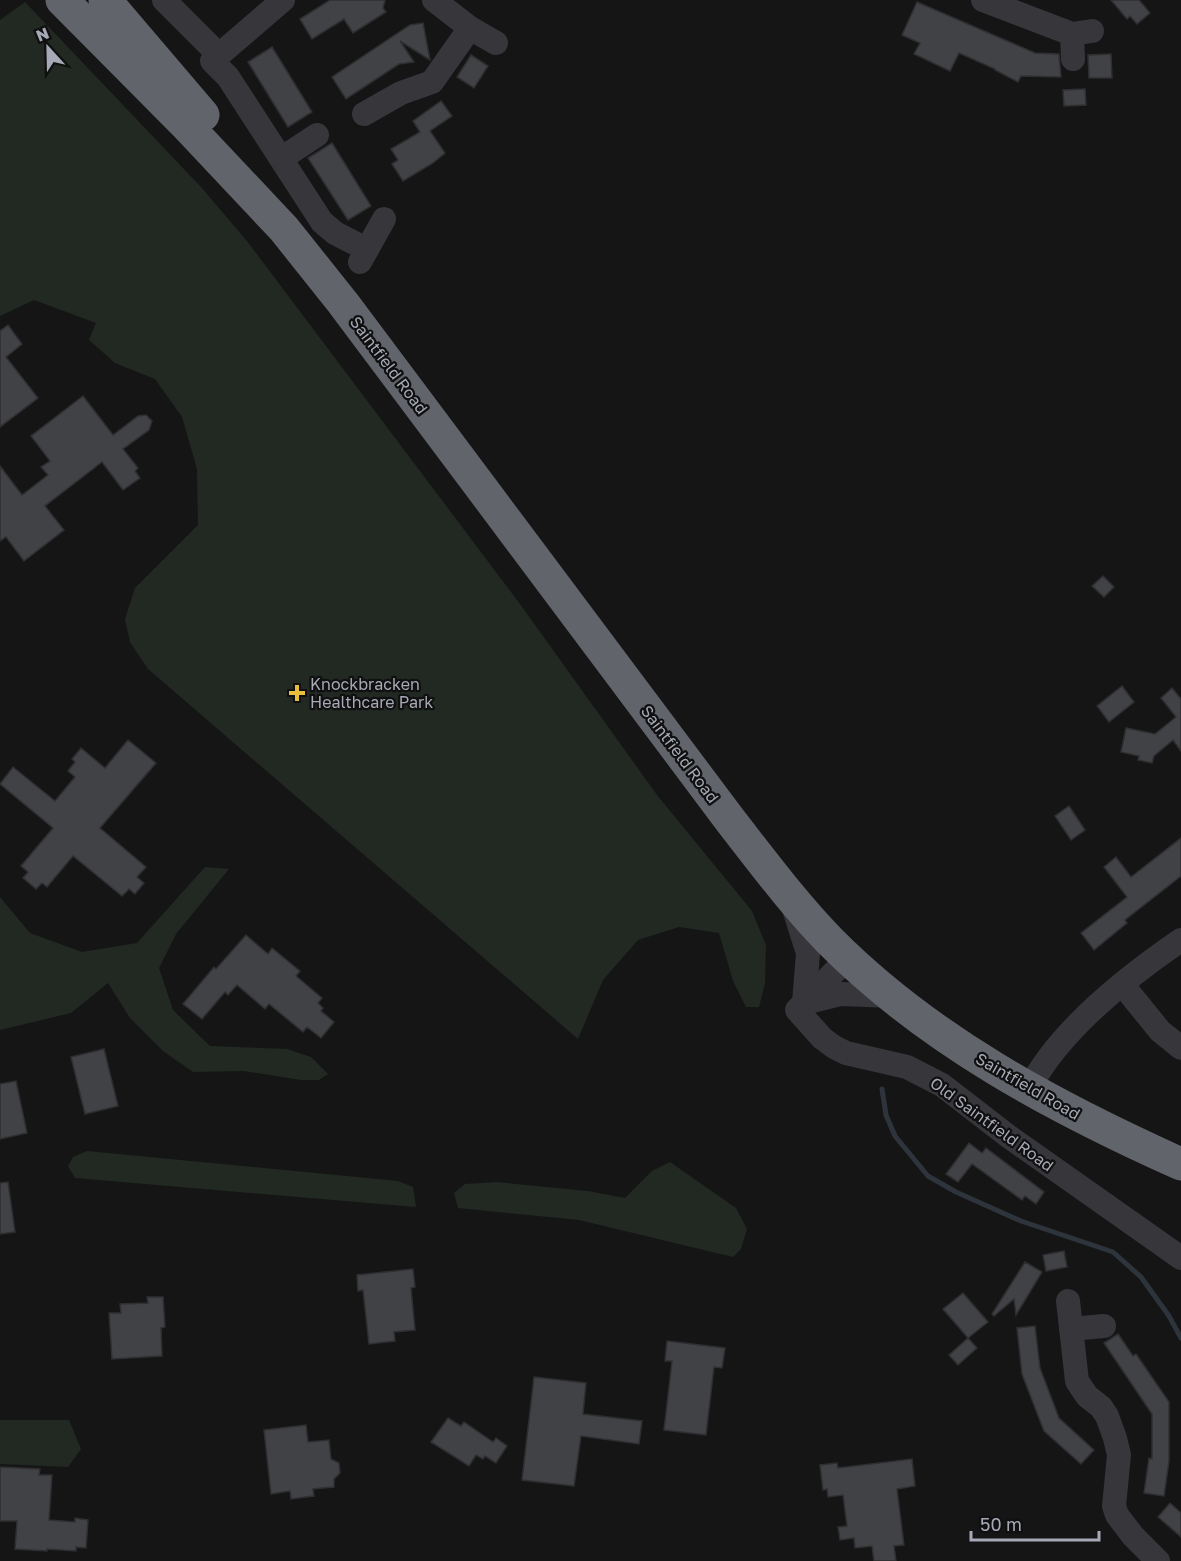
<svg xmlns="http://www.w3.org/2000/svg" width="1181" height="1561" viewBox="0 0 1181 1561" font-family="'Golos Text',sans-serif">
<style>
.green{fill:#212922}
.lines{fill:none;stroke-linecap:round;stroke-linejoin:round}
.stream{stroke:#2e343b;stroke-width:5}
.building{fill:#414246;stroke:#2f2f32;stroke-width:1.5}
.minor{stroke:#36363b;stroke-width:24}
.highway{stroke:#62646c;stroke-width:33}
.poi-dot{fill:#e7bd3c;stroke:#101011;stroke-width:2}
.labels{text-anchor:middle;stroke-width:4.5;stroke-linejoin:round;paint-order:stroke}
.street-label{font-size:16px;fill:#a7aab6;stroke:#101011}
.poi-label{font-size:16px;fill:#a7aab6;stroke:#101011;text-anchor:start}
</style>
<rect width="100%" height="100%" fill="#151516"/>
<g class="green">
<polygon points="25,2 201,187 247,241 520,604 657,795 752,911 766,945 765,983 759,1007 746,1007 733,981 719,933 679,927 638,940 603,980 578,1039 148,669 130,642 125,619 135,588 198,525 197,469 182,417 155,379 115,363 89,340 96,323 34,300 0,316 0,20"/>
<polygon points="205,867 229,869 176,934 159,968 173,1010 210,1046 287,1049 311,1057 328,1074 319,1080 301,1080 244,1071 193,1072 163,1051 130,1018 108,983 71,1013 0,1030 0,897 30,933 82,952 137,943"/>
<polygon points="87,1151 398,1181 413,1187 416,1207 75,1178 68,1166 73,1157"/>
<polygon points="670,1162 736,1208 747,1229 741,1249 733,1257 579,1220 458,1208 454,1193 465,1184 496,1182 588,1191 625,1198 652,1171"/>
<polygon points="0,1420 69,1420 81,1449 68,1467 0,1464"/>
</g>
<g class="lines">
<polyline class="stream" points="882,1089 886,1115 895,1136 928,1176 956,1192 1021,1221 1113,1252 1141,1277 1169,1316 1181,1338"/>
</g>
<g class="building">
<polygon points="330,0 385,0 383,8 386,12 353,33 344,19 312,39 300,19"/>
<polygon points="1111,0 1139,0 1150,13 1137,24 1130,16 1127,19"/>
<polygon points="917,2 1035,53 1059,54 1061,77 1021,76 1018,82 995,70 995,69 959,53 950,71 914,54 920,43 902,35"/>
<polygon points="423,23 430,60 400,41 414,62 399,64 346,99 332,77 410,25"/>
<polygon points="272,47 312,112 288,127 248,62"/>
<polygon points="1111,54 1112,78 1089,78 1088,55"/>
<polygon points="471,55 488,66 474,88 457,77"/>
<polygon points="1085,89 1086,105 1064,106 1063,90"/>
<polygon points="441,101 452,116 430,131 445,153 433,163 403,181 392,164 398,160 391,149 420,132 413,121"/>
<polygon points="332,143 371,206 348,220 308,158"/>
<polygon points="8,325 22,344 6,357 38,398 0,427 0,331"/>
<polygon points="83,396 113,435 138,416 146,415 152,421 149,430 123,449 138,468 135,471 140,478 123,490 102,462 45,506 64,530 24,561 6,537 0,541 0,466 22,495 48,475 41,467 50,461 31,436"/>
<polygon points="1103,576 1114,587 1104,597 1092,586"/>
<polygon points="1122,686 1134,702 1109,722 1097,706"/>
<polygon points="1172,688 1181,699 1181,751 1173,740 1154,756 1152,763 1138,760 1139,756 1121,752 1126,728 1155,734 1176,717 1161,698"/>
<polygon points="128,740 156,763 100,828 146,867 137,877 144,883 135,894 129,889 122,896 73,856 47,887 42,883 36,889 23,878 28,872 21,866 53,828 0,784 13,767 55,801 75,777 68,771 75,762 72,759 81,748 105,768"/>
<polygon points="1069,806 1085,830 1071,840 1055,816"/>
<polygon points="1181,838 1181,876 1125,920 1127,923 1094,950 1081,933 1127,897 1104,867 1116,857 1131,877"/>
<polygon points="246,935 268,954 272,948 300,971 296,976 322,998 318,1003 323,1008 321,1011 334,1022 321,1038 307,1027 303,1032 269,1004 265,1009 237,985 228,995 225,992 202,1019 183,1004 214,967 216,969"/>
<polygon points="104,1049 118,1106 85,1114 71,1057"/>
<polygon points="16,1081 27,1133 0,1139 0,1084"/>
<polygon points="969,1143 982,1153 986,1148 1044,1192 1036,1204 1025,1196 1022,1200 972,1164 958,1182 946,1174"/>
<polygon points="8,1182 15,1232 0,1234 0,1183"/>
<polygon points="1064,1251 1067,1267 1046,1271 1043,1255"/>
<polygon points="1025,1262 1042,1272 1016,1315 1014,1299 994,1316 992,1314"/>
<polygon points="413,1269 415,1287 411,1288 415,1330 394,1332 395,1341 369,1344 363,1290 358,1291 357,1275"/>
<polygon points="963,1293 988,1322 968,1338 943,1309"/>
<polygon points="147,1297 163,1297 165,1327 161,1328 162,1356 112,1359 109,1313 121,1313 120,1304 148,1303"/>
<polygon points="1035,1326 1040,1368 1059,1418 1094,1450 1081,1464 1044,1431 1022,1374 1017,1328"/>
<polygon points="1118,1334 1133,1356 1136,1354 1169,1402 1169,1461 1164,1496 1144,1493 1149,1458 1152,1459 1152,1414 1104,1343"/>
<polygon points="968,1338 977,1348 958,1365 949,1355"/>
<polygon points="667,1341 725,1348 722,1368 714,1367 706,1435 664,1430 672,1361 665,1361"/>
<polygon points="534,1377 586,1383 583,1414 642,1421 639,1444 581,1436 574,1486 522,1480"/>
<polygon points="448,1418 461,1426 464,1422 493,1442 496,1438 507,1446 496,1463 485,1456 483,1459 476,1455 469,1466 431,1442"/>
<polygon points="306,1425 308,1442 329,1440 331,1459 339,1463 340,1473 334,1479 334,1487 313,1489 314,1496 291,1499 290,1491 271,1494 264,1430"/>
<polygon points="912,1459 915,1486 897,1489 904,1545 894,1546 896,1561 874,1561 872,1546 855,1548 854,1538 840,1540 838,1527 847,1526 843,1495 828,1497 827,1489 823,1490 820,1465 837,1463 838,1468"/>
<polygon points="0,1467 40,1469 39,1475 52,1475 49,1520 75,1522 75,1518 88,1520 86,1548 76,1547 76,1551 47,1549 47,1551 15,1549 17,1521 0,1521"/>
<polygon points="1170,1503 1181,1513 1181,1537 1158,1517"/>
</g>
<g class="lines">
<g class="minor">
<polyline points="164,0 219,55"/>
<polyline points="283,0 212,61 228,77 322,222 335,233 366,249"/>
<polyline points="434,0 470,28 496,43"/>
<polyline points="983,0 1072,34 1092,31"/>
<polyline points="1072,34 1073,59"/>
<polyline points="364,114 401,93 432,82 470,28"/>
<polyline points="282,158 317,135"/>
<polyline points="360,262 384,219"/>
<polyline points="794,909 808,953 804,1003"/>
<polyline points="848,958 797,1010 822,1038 834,1047 846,1053 907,1067 942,1085 1008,1136 1181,1258"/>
<polyline points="1122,984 1160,1031 1181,1048"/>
<polyline points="804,1003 840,994 893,996"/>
<path d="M 1029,1089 C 1059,1030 1127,977 1181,940"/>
<polyline points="1068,1301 1077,1381 1087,1396 1101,1407 1107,1416 1115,1438 1119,1455 1114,1506 1117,1515 1133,1536 1158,1561"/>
<polyline points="1071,1329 1104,1326"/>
</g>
<g class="highway">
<path d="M 62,0 L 188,127 L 284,229 L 343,303 L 730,820 C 762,861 793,903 829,940 C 928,1040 1054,1107 1181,1164"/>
<polyline points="105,0 203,115"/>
</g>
</g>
<path class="poi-dot" d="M294 684h6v6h6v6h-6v6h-6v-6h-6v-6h6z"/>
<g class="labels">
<g class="street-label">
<text transform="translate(389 365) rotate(53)" y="6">Saintfield Road</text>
<text transform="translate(680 754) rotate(53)" y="6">Saintfield Road</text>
<text transform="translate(1028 1086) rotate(30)" y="6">Saintfield Road</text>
<text transform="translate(992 1124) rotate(36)" y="6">Old Saintfield Road</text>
</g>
<g class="poi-label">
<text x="310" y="690">Knockbracken<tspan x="310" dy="18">Healthcare Park</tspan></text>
</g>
</g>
<g transform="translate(48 48) rotate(338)" stroke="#101011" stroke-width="4.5" paint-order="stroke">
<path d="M0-4.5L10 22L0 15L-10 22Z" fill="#a7aab6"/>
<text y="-9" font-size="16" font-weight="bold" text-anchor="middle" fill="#a7aab6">N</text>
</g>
<path d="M971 1531v9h128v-9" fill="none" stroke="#a7aab6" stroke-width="3"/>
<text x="980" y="1531" font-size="18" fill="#a7aab6" stroke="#101011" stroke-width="4.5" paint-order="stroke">50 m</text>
</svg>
